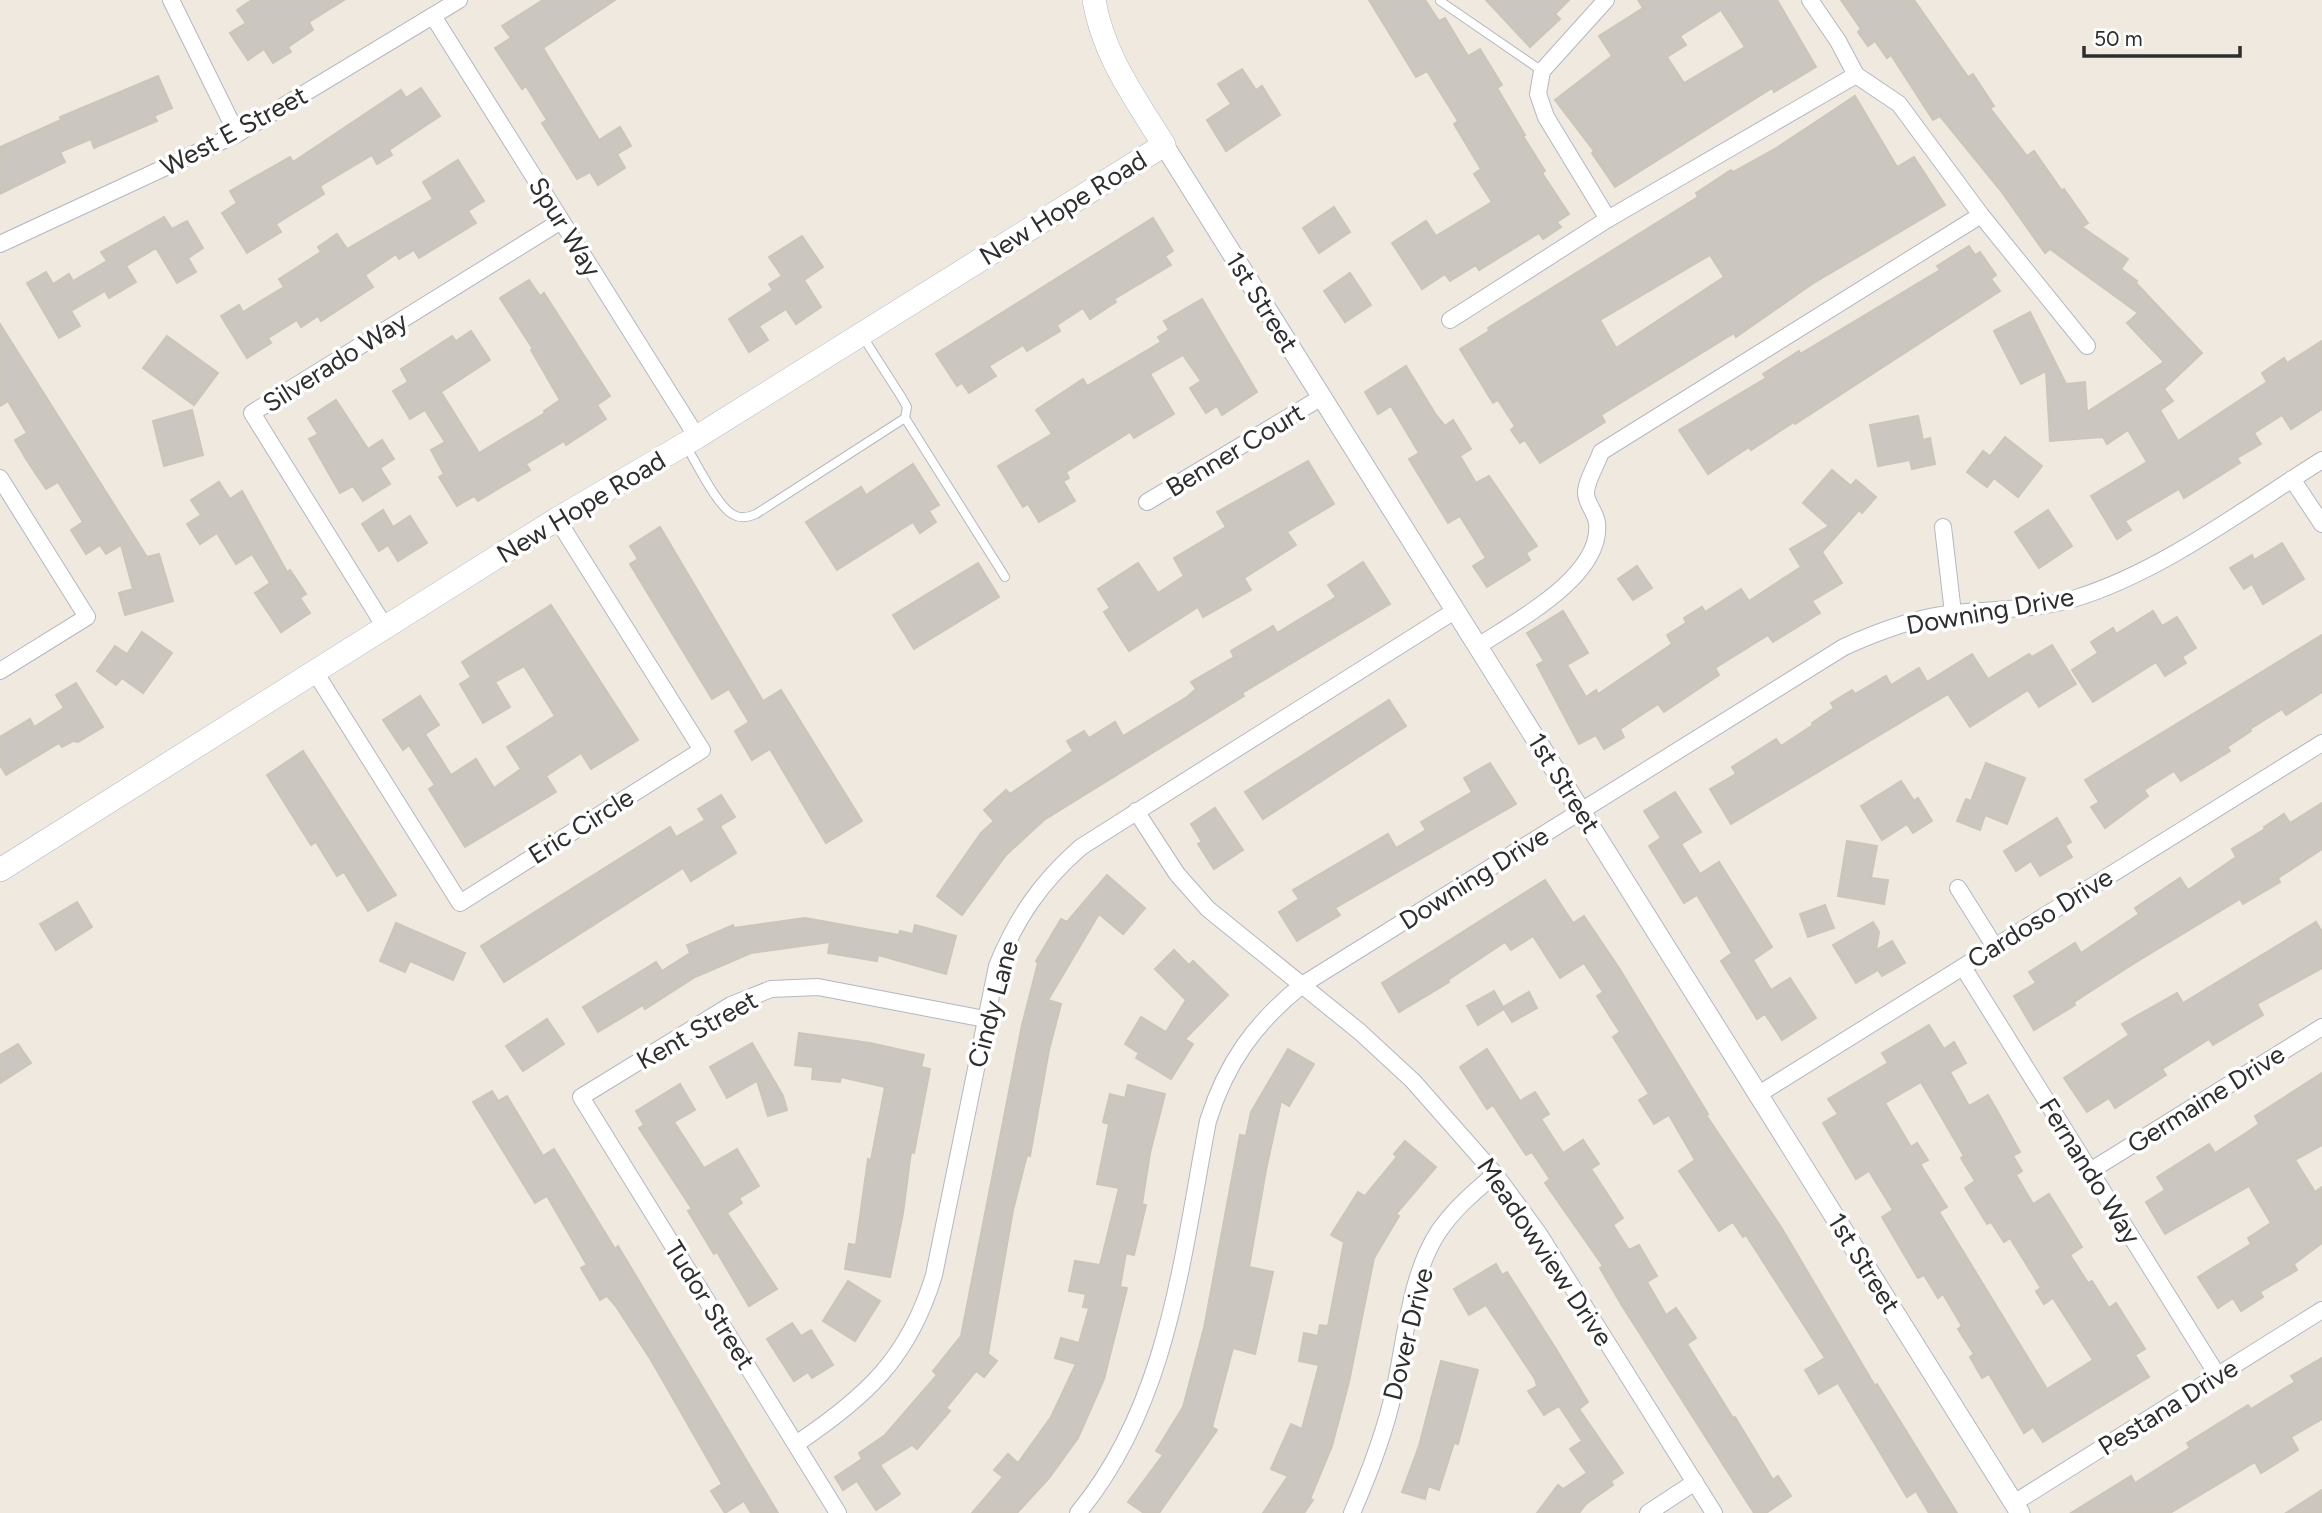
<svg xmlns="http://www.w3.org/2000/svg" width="2322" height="1513" viewBox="0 0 2322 1513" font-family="Figtree,sans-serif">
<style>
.building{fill:#cbc6bf;stroke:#ccc5b9;stroke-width:2;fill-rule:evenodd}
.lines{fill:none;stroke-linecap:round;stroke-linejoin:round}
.service-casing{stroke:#b4b7c2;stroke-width:10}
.minor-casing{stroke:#b4b7c2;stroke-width:18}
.tertiary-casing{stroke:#b4b7c2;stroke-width:21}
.secondary-casing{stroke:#b4b7c2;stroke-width:24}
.service{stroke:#fff;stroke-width:8}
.minor{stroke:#fff;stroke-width:16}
.tertiary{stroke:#fff;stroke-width:19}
.secondary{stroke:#fff;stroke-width:23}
.labels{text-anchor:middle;stroke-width:7;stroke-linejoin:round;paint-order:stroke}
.street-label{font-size:26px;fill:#2e2e2e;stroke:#fff}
</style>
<rect width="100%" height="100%" fill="#f0e9e0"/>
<g class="building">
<polygon points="252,0 344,0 309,22 313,30 288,47 291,52 273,63 264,49 248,60 230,33 246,23 237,10"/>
<polygon points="543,0 615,0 543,48 599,140 620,127 631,146 617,154 625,168 598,185 590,172 577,179 542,123 547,120 526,86 522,89 495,48 511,38 502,26"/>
<polygon points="1369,0 1425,0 1439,21 1445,18 1468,56 1480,49 1502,85 1497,88 1525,135 1523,136 1545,171 1542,173 1569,214 1557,222 1561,227 1543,239 1539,233 1479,270 1476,265 1450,281 1445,274 1422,289 1392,243 1426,221 1436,236 1492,202 1474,174 1481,169 1454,124 1458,121 1427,71 1416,77"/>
<polygon points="1486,0 1569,0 1555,14 1560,19 1530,47"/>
<path d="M 1638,0 L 1777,0 L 1816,67 L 1774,92 L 1772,88 L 1615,187 L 1592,153 L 1594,151 L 1555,100 L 1612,56 L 1599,36 L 1643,8 ZM 1721,10 L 1745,47 L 1684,83 L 1667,57 L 1686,45 L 1680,36 Z"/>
<polygon points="1841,0 1914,0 1968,77 1973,74 1994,106 1990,108 2027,156 2034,151 2062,191 2064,189 2088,223 2082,227 2128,259 2121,269 2137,281 2136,283 2202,353 2164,389 2173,401 2160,410 2178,441 2267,382 2262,373 2284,358 2287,363 2322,341 2322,409 2291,429 2282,415 2254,433 2261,444 2237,458 2240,463 2184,498 2179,489 2125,521 2131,530 2117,539 2091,496 2147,462 2128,430 2107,444 2103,437 2050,441 2046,371 2021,384 1994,331 2030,312 2066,384 2085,382 2087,412 2164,362 2127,323 2138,313 2050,249 2045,253 2001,191 1940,116 1933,120 1891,55 1887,58 1875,41 1868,46 1858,32 1861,29"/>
<polygon points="1242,69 1256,90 1262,86 1280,115 1226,151 1207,120 1231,104 1218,84"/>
<polygon points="158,76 172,108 154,116 157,121 94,148 91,139 60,152 65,162 0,194 0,147 61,120 60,117"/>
<polygon points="421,88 440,116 389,150 392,155 377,164 372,155 320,186 324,194 276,224 281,232 247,253 222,213 237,203 230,191 290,157 293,162 401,90 406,98"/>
<path d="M 1855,96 L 1897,167 L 1914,157 L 1945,205 L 1812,284 L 1736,337 L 1734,333 L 1601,415 L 1605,422 L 1540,463 L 1525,440 L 1520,443 L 1511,430 L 1515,426 L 1498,400 L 1493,403 L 1460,349 L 1489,331 L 1488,328 L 1698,197 L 1696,193 L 1731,170 L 1733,172 L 1778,147 ZM 1710,255 L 1724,277 L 1616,348 L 1600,320 Z"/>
<polygon points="458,160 484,201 468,211 476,223 419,258 414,250 399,259 396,254 365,275 373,287 321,321 318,316 301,327 297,320 268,338 271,343 247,358 221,316 239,305 243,312 284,287 279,279 321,252 318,247 337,234 347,249 433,199 423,182"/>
<polygon points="1334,207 1350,232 1319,253 1303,228"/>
<polygon points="164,217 172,229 187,221 203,248 188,258 196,272 177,283 156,248 126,266 136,282 109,298 105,291 71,311 80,326 59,338 27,283 46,272 53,284 69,274 73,281 107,261 101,252"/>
<polygon points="1153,218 1173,251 1165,256 1171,265 1114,299 1116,302 1090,319 1083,308 1057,325 1060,331 1027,351 1023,345 989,366 996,376 969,393 962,383 957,386 936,354"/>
<polygon points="802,236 823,267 804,280 821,307 796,324 786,309 759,326 768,340 749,352 729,319 773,290 769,284 782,276 769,257"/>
<polygon points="1969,246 1975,255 1980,252 1996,275 1991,279 2000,291 1795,424 1794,422 1751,450 1749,447 1708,474 1679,430 1766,378 1763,374 1799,351 1800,354 1940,270 1937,266"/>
<polygon points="1350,273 1371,305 1345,322 1324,291"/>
<polygon points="529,280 540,296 544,293 610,396 597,405 606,419 566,445 564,441 526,464 530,470 506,484 478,501 474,496 457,506 439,477 444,474 431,450 445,442 425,410 410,419 393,391 408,382 401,369 452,336 456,341 471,331 490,360 441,392 479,453 545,413 544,411 560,400 531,350 533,349 500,298"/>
<polygon points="1202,299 1257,392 1222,415 1217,406 1206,413 1190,388 1201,381 1183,355 1150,374 1174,414 1134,438 1130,432 1066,472 1069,478 1063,481 1075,501 1039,522 1028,504 1023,507 998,466 1052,434 1036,410 1083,379 1087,386 1161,342 1158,337 1169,330 1164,321"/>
<polygon points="0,324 147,557 159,554 173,601 125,615 119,593 133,589 121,545 106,554 100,545 86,554 71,530 83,522 58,482 46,489 26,459 15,440 27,433 8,401 0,406"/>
<polygon points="167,336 218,373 194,405 143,368"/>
<polygon points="1406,366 1436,415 1445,426 1453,420 1471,449 1460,456 1476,483 1489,476 1537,546 1526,553 1530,560 1487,587 1473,566 1486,558 1460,516 1448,523 1409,459 1419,453 1391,406 1378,414 1365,392"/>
<polygon points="336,400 368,449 382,440 394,459 380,468 390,484 363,501 353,486 340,493 309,439 318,434 308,418"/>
<polygon points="192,410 203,455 164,466 153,421"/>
<polygon points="1918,416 1923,440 1930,438 1935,464 1912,469 1910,460 1878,466 1870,425"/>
<polygon points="2005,437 2042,466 2018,497 1994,478 1987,487 1967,472 1983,451 1990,456"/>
<polygon points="1308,461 1334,504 1287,532 1296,545 1244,578 1251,590 1203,617 1198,607 1129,651 1104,612 1110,608 1098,589 1138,563 1158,593 1184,576 1174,558 1226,527 1217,512"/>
<polygon points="913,464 939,505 929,511 936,522 920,533 913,522 837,570 806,522 861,487 866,495"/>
<polygon points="1832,470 1851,486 1856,480 1876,497 1862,513 1859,510 1822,552 1842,583 1812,601 1820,613 1773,642 1768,635 1715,668 1719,675 1664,712 1658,704 1620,729 1624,737 1604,749 1596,735 1579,744 1537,665 1544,661 1527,633 1563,611 1588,653 1567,665 1586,697 1596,690 1598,694 1672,644 1667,635 1686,623 1684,618 1702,607 1705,612 1741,589 1749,601 1801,567 1790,549 1829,526 1803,503"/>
<polygon points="219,482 230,499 242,491 287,572 290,570 306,594 300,598 310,613 281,632 255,593 270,583 252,554 236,564 217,533 200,544 187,524 201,515 191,500"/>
<polygon points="383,510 393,527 410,516 427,543 398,561 388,545 379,551 362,524"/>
<polygon points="2048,510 2072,546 2039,568 2015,532"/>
<polygon points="660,527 763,701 781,690 862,821 826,843 770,749 752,760 735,731 749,722 729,689 712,699 630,564 638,559 630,546"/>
<polygon points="2282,543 2304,579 2263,604 2252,584 2244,589 2230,568 2252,555 2254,560"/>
<polygon points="1363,562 1390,604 1242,693 1244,696 1044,820 1006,855 962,915 937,896 981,833 994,821 984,810 1006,790 1010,794 1073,751 1067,741 1084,731 1089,738 1115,722 1123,736 1187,697 1196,689 1191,682 1234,657 1231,651 1273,626 1277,633 1336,597 1328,585"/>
<polygon points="978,563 999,597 914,649 893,615"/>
<polygon points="1637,566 1652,588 1633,600 1618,579"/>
<polygon points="551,605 638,740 591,769 581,753 546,776 556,792 465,847 429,789 435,785 409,745 403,750 383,720 420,696 439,725 425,734 451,775 476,759 494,788 521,769 507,747 555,716 524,666 495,682 510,707 483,723 460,684 471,677 462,662"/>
<polygon points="2153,611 2162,626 2177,617 2196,648 2182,657 2186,663 2165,676 2156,662 2093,702 2072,670 2098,653 2091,642 2113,628 2116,634"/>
<polygon points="142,632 172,653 143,693 122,678 116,685 97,671 115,646 127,654"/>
<polygon points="2322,635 2322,692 2286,715 2282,709 2250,729 2251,731 2227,747 2230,751 2181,781 2174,771 2144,790 2148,796 2105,828 2091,807 2099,802 2085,780"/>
<polygon points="2052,645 2076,684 2039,707 2028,690 1970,727 1948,694 1731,824 1710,789 1736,774 1732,767 1776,739 1781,746 1813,725 1812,723 1834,708 1831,703 1852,690 1855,694 1886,676 1891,685 1919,668 1927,682 1972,654 1988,679 2029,654 2032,657"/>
<polygon points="76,683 103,727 78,742 73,741 62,747 59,743 6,775 0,765 0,737 30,719 34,727 64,708 56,695"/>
<polygon points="1389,700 1406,726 1263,819 1245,792"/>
<polygon points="303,751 396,895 368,911 344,872 337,876 316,842 311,845 267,775"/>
<polygon points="1490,763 1516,804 1335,908 1340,915 1297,941 1279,912 1299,899 1293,890 1388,834 1396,848 1426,830 1421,822 1472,792 1464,778"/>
<polygon points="1986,763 2025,778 2007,824 1985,815 1980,830 1957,821 1966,799 1971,801"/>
<polygon points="1901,781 1914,801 1918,798 1932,821 1913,833 1907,824 1882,840 1861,806"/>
<polygon points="1675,792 1701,832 1681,844 1700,874 1719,862 1772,947 1753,960 1771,990 1790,978 1816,1018 1782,1040 1765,1014 1757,1019 1721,961 1732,953 1697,895 1684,903 1649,846 1661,838 1644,811"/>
<polygon points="721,795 735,817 720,826 736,853 691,881 683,868 504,982 481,946 670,827 676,837 705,820 698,809"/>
<polygon points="2322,803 2322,849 2278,878 2280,882 2243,904 2240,899 2133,964 2074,1002 2075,1005 2034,1030 2014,996 2036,983 2029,972 2075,943 2081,953 2139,914 2135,908 2180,878 2188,890 2236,857 2232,849 2265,829 2264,827 2284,814 2290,823"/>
<polygon points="1215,808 1243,850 1214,869 1198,844 1202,842 1191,824"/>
<polygon points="2057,818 2071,842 2065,846 2072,857 2040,876 2031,861 2016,871 2004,851"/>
<polygon points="1847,841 1877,846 1871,878 1888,880 1884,904 1838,896"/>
<polygon points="1107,875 1145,908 1123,934 1099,914 1048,1000 1061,1004 1049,1050 1030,1156 1027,1155 1013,1210 988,1354 997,1361 984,1377 976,1371 946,1408 950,1411 917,1449 912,1445 880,1465 900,1494 876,1510 857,1481 843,1490 835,1477 862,1459 859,1453 885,1435 937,1375 933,1371 961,1336 1022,1025 1038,963 1036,961 1061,919 1067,922"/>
<polygon points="1545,880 1573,923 1584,916 1619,968 1708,1114 1706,1115 1781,1227 1875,1386 1877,1384 1957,1513 1929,1513 1916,1491 1907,1497 1838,1383 1819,1394 1805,1370 1825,1358 1746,1235 1743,1237 1733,1222 1719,1231 1679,1171 1695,1160 1669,1115 1654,1124 1639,1100 1649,1094 1613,1037 1620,1032 1597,996 1603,992 1584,963 1560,978 1533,936 1511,950 1505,942 1448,980 1449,982 1399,1012 1382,983"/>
<polygon points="77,902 92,927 56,950 40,924"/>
<polygon points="1825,905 1834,928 1808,937 1800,914"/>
<polygon points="805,918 899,935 900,931 913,934 915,925 956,936 946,974 878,955 877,961 828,953 830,942 751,953 695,977 645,1009 643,1005 598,1032 583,1007 656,962 662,971 690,953 687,945 733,925 734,928"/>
<polygon points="1873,922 1879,932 1876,950 1892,941 1905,963 1882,976 1878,970 1856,983 1833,945"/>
<polygon points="2316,922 2322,932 2322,968 2257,1004 2263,1015 2213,1045 2209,1039 2162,1069 2166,1075 2115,1108 2109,1098 2087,1112 2064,1078 2129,1035 2122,1024 2177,993 2183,1003"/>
<polygon points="396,923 465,953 453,980 410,961 405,972 380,961"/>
<polygon points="1174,950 1189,965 1193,961 1228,995 1185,1039 1193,1044 1171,1079 1136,1058 1139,1053 1125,1044 1141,1017 1166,1032 1186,1000 1155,969"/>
<polygon points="1494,991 1503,1007 1529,992 1537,1008 1512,1022 1504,1009 1478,1025 1467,1006"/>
<polygon points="547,1019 564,1044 523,1071 506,1046"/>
<path d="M 1929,1025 L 1944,1049 L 1954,1042 L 1966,1063 L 1950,1072 L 1969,1106 L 1988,1095 L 1999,1114 L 2020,1152 L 2013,1156 L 2022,1171 L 2016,1175 L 2033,1204 L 2049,1194 L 2082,1247 L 2070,1255 L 2088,1283 L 2092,1281 L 2109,1308 L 2116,1303 L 2145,1349 L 2135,1355 L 2149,1377 L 2043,1442 L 2033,1427 L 2024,1433 L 1989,1374 L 1982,1378 L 1970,1357 L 1974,1354 L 1958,1329 L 1962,1326 L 1943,1294 L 1938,1298 L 1924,1275 L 1918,1278 L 1882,1217 L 1893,1210 L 1869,1171 L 1856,1179 L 1823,1123 L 1838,1114 L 1828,1099 L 1888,1063 L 1882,1053 ZM 1921,1082 L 1964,1156 L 1961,1158 L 1975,1181 L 1965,1188 L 1987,1224 L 1991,1222 L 2004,1242 L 2010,1238 L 2041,1288 L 2036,1291 L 2044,1304 L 2053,1298 L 2093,1360 L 2047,1389 L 1939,1212 L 1947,1207 L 1920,1164 L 1928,1160 L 1917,1143 L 1911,1147 L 1885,1103 Z"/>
<polygon points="799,1033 870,1043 924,1055 921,1067 930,1069 914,1153 911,1152 903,1213 890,1277 845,1269 849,1244 856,1245 868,1159 871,1160 885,1087 841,1077 840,1082 812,1079 813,1067 795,1065"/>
<polygon points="752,1043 783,1096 787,1110 768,1116 757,1081 727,1098 710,1067"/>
<polygon points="18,1044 31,1063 0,1083 0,1055"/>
<polygon points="1288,1049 1314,1064 1289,1106 1281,1101 1266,1170 1249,1267 1273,1272 1255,1354 1233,1348 1212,1427 1217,1430 1159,1513 1144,1513 1128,1502 1163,1455 1156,1451 1183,1407 1204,1328 1240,1135 1246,1136 1251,1112"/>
<polygon points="1487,1049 1520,1101 1535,1092 1549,1114 1541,1119 1563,1153 1583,1140 1599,1164 1591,1169 1623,1218 1613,1225 1629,1250 1639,1245 1657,1276 1647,1282 1666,1315 1676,1308 1696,1338 1687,1344 1733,1418 1735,1417 1773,1480 1778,1476 1791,1496 1766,1513 1754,1513 1731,1477 1621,1304 1600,1268 1603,1266 1545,1183 1550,1179 1532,1152 1526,1155 1493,1105 1487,1109 1460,1067"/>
<polygon points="2322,1073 2322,1145 2295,1160 2315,1192 2322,1187 2322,1243 2294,1264 2297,1270 2260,1292 2263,1297 2241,1311 2233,1298 2218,1308 2198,1277 2251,1244 2248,1238 2271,1223 2249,1186 2165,1234 2146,1202 2165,1190 2157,1177 2209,1144 2215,1153 2246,1133 2259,1124 2255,1116"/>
<polygon points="680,1084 695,1110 674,1122 704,1168 737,1149 759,1186 739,1198 742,1203 727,1213 777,1289 749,1306 717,1252 714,1254 688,1211 692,1209 639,1128 644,1125 636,1111"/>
<polygon points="1128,1085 1165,1094 1150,1153 1142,1204 1146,1205 1134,1255 1126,1253 1120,1287 1127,1288 1104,1379 1078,1438 1049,1478 1017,1513 972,1513 1003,1477 994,1470 1008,1454 1018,1463 1051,1417 1076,1364 1055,1358 1061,1338 1079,1343 1089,1308 1083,1307 1086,1294 1069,1291 1075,1261 1100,1265 1119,1188 1097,1184 1109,1124 1103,1122 1110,1094 1125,1098"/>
<polygon points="492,1091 498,1101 507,1096 543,1156 554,1149 615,1249 618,1246 778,1513 751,1513 744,1501 725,1513 711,1491 722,1484 651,1360 615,1305 607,1296 600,1300 581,1268 587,1265 547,1196 535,1203 473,1102"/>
<polygon points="1405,1141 1436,1167 1396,1214 1399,1216 1374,1258 1349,1382 1332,1446 1310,1499 1313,1500 1304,1513 1263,1513 1288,1476 1271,1469 1291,1424 1302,1429 1319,1365 1299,1361 1304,1333 1318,1336 1320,1325 1328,1326 1344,1242 1331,1235 1358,1192 1365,1196 1397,1157 1394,1154"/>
<polygon points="1496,1264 1502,1275 1507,1272 1556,1349 1588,1402 1579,1409 1623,1473 1611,1481 1613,1485 1586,1504 1579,1513 1537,1513 1558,1485 1563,1489 1587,1473 1570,1449 1582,1441 1559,1406 1544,1415 1528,1391 1537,1386 1535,1379 1486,1305 1469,1315 1454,1289"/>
<polygon points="848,1281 880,1301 855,1341 823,1321"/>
<polygon points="792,1323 801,1336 811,1330 833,1365 812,1378 808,1372 794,1381 767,1339"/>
<polygon points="2322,1358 2322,1419 2291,1437 2298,1450 2261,1473 2255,1462 2170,1513 2071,1513 2131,1476 2135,1483 2190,1448 2187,1443 2248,1405 2251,1409 2295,1382 2291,1376"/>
<polygon points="1441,1361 1478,1370 1458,1444 1454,1443 1439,1490 1428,1486 1425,1499 1402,1492 1419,1446"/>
<polygon points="2322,1490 2322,1513 2286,1513"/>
</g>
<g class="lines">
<g class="service-casing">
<g id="service">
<polyline points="1440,1 1542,71"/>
<polyline points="905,418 1005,577"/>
<path d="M 686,446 C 696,462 718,508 734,515 C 741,519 749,517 756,514 L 905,418 L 907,407 L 902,398 L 863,337"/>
</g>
</g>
<g class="minor-casing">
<g id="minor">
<polyline points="171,0 237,134"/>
<polyline points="1606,0 1542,71 1538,94 1546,117 1608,219"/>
<polyline points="1810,0 1838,41 1856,75 1899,104 1981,215 2087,346"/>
<polyline points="433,16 697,437"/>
<polyline points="0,244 237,134 459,0"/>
<polyline points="1450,320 1608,219 1856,75"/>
<polyline points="0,478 87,617 0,671"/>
<polyline points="2292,479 2322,524"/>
<polyline points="1147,502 1322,397"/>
<polyline points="1943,527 1953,613"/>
<polyline points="385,627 252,413 561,221"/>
<path d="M 1478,646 C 1515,622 1603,576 1597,523 C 1596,513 1586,503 1586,493 C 1586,481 1597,464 1601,452 L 1981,215"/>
<polyline points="315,672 460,903 702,750 557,519"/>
<polyline points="1136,811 1177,874 1208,909 1360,1032 1413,1081 1495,1174 1539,1234 1714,1513"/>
<polyline points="1958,888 1995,947"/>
<polyline points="1963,967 2218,1376"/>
<polyline points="1759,1094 2322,743"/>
<polyline points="2090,1171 2322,1027"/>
<path d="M 796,1444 C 866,1397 909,1358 934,1275 L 997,966 C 1017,917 1041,882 1081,847 L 1456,610"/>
<polyline points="2014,1503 2322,1310"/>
<polyline points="838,1513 581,1097 731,1005 771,989 818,987 985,1019"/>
<path d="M 1078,1513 C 1169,1403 1182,1256 1208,1121 C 1226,1063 1255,1023 1302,985 L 1844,647 C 1879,631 1916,617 1955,613 C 1996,609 2037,610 2076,598 C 2163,571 2245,508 2322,460"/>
<path d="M 1352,1513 C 1369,1474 1385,1433 1394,1391 C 1406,1340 1409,1276 1439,1231 C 1454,1209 1474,1192 1495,1174"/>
<polyline points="1648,1513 1695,1482"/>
</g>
</g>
<g class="tertiary-casing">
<polyline id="tertiary" points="1164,145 2020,1513"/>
</g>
<g class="secondary-casing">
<path id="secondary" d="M 0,870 L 557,519 L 697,437 L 1164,145 C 1135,98 1103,55 1094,0"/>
</g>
<use href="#service" class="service"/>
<use href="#minor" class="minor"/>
<use href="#tertiary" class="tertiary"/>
<use href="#secondary" class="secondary"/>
</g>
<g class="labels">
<g class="street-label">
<text transform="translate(234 131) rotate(-28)" y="9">West E Street</text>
<text transform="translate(1063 208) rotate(-32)" y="9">New Hope Road</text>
<text transform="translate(565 227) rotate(58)" y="9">Spur Way</text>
<text transform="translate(1262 302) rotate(58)" y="9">1st Street</text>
<text transform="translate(335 362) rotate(-32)" y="9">Silverado Way</text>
<text transform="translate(1235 450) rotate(-31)" y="9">Benner Court</text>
<text transform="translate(581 507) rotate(-31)" y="9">New Hope Road</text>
<text transform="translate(1990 611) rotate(-10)" y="9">Downing Drive</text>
<text transform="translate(1564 783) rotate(58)" y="9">1st Street</text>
<text transform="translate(581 826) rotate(-32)" y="9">Eric Circle</text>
<text transform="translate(1474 878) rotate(-32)" y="9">Downing Drive</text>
<text transform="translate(2040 918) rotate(-32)" y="9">Cardoso Drive</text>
<text transform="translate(993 1004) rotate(-75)" y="9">Cindy Lane</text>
<text transform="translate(697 1030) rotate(-29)" y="9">Kent Street</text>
<text transform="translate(2206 1099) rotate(-32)" y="9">Germaine Drive</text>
<text transform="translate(2090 1171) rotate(58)" y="9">Fernando Way</text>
<text transform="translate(1545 1252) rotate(56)" y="9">Meadowview Drive</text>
<text transform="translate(1864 1263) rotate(58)" y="9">1st Street</text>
<text transform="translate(710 1305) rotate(58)" y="9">Tudor Street</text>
<text transform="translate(1408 1334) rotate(-76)" y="9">Dover Drive</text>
<text transform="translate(2168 1407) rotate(-32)" y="9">Pestana Drive</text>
</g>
</g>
<path d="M2084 46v10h156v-10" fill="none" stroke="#2e2e2e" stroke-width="3.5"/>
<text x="2094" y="46" font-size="21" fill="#2e2e2e" stroke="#ffffff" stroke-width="5" paint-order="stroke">50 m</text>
</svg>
